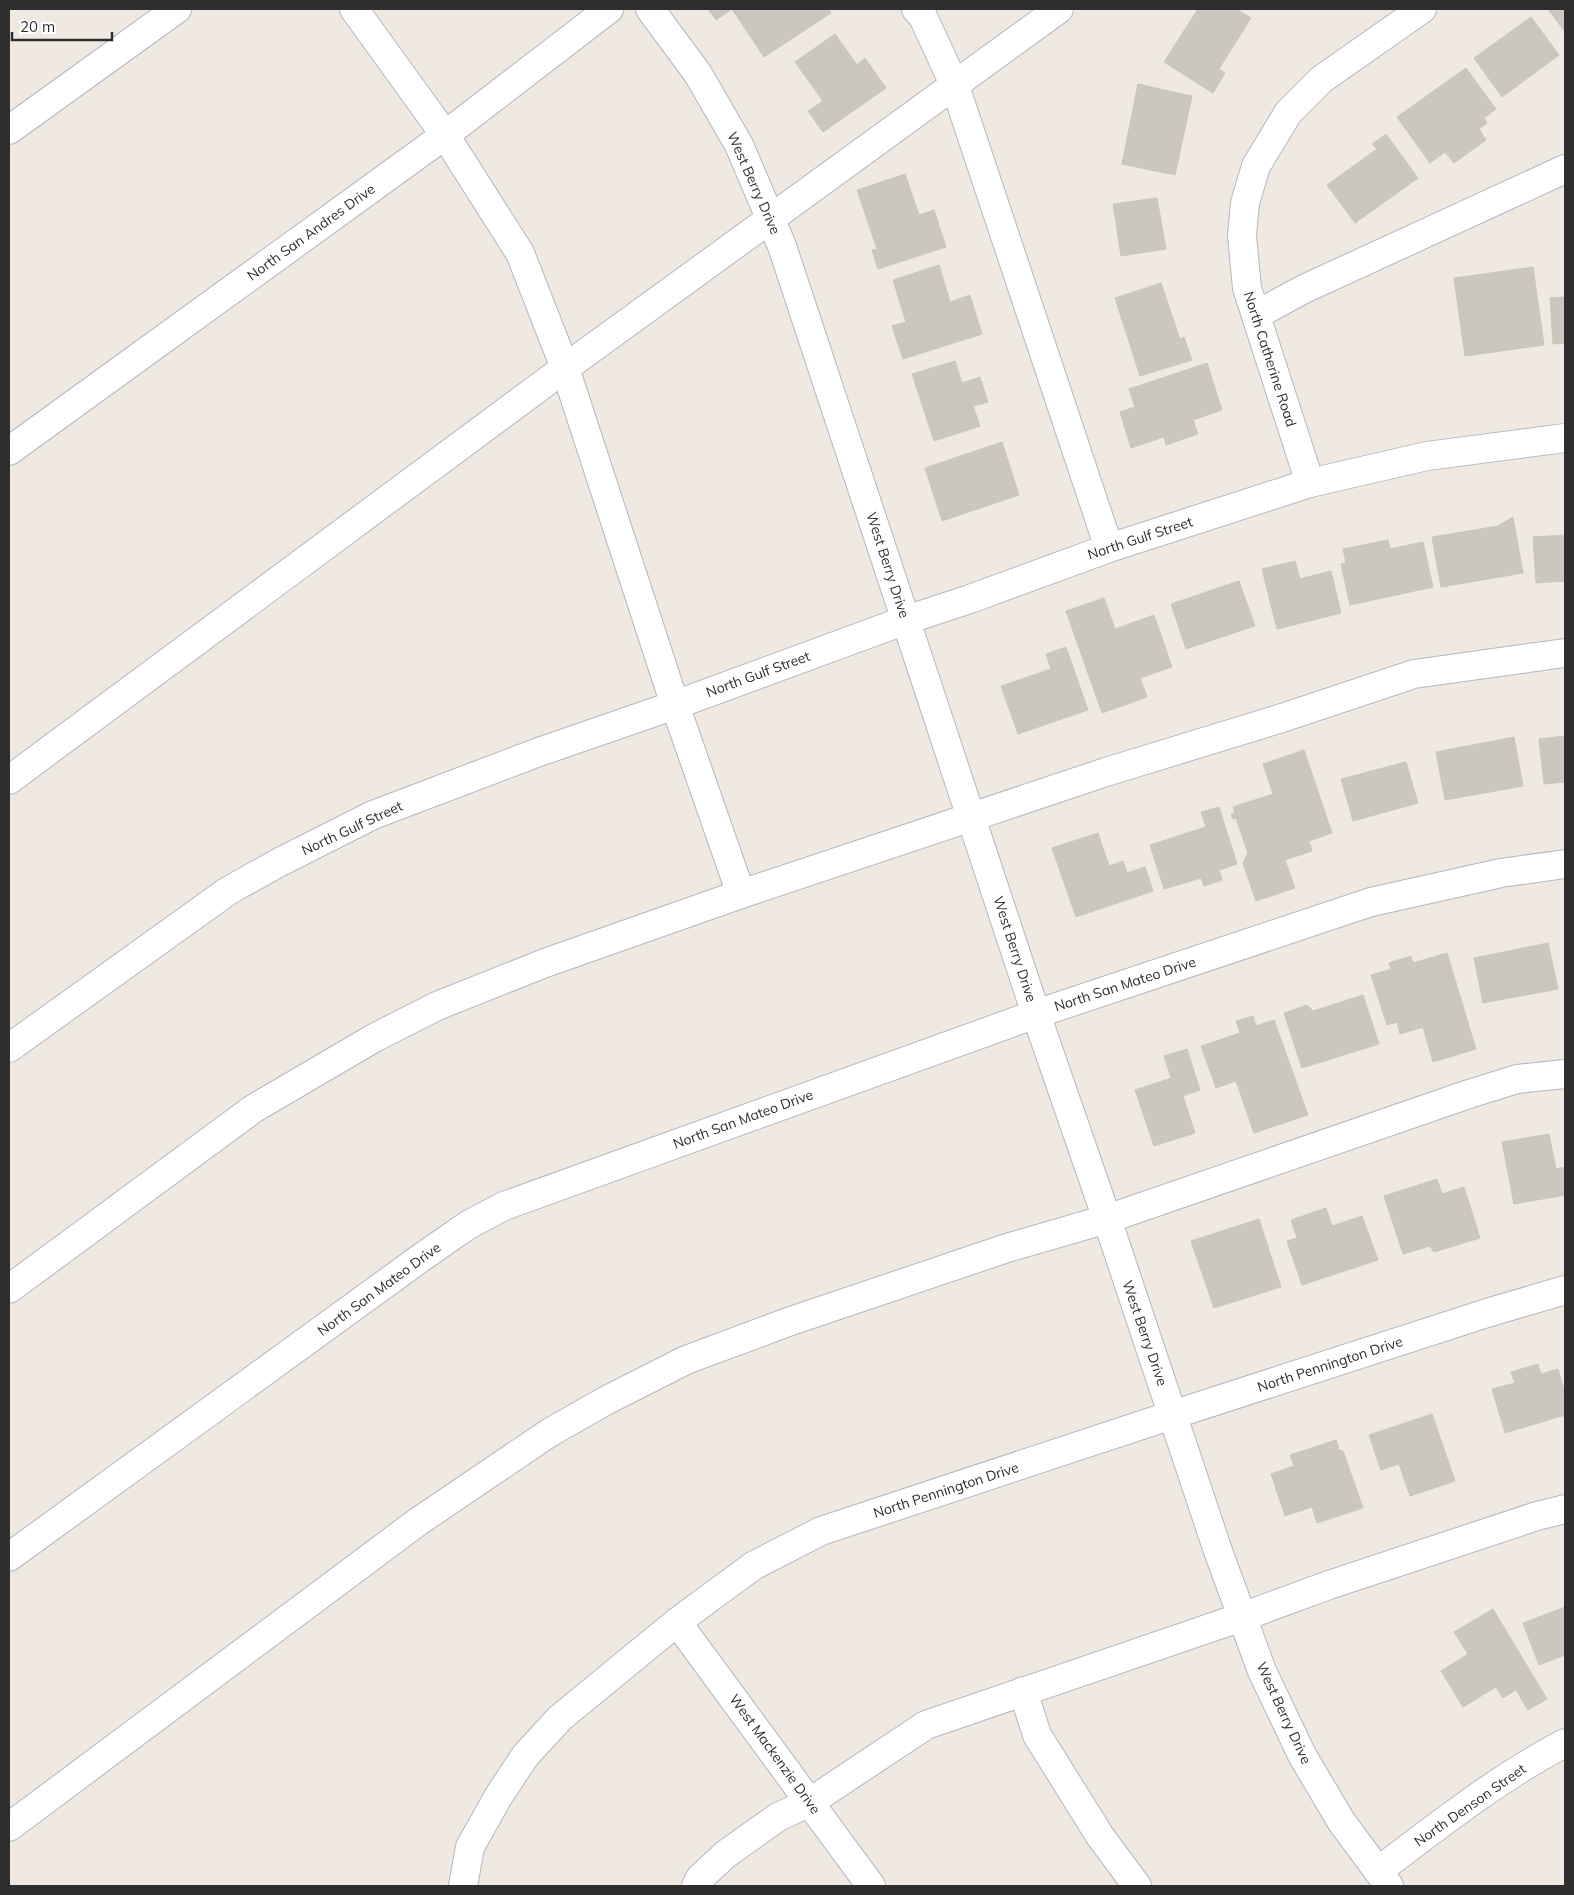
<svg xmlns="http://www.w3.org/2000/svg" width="1574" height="1895" viewBox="0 0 1574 1895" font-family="Mulish,sans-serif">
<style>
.building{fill:#cbc7bf;stroke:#cbc5ba}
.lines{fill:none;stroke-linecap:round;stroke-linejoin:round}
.minor-casing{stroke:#b4b7c1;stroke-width:30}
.minor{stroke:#fff;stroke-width:28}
.labels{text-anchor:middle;stroke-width:5;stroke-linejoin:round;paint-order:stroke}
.street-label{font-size:14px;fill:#2e2e2e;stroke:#fff}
</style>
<rect width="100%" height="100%" fill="#efe9e1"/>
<g class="building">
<polygon points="708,9 829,9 831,13 764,57 732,9 716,20"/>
<polygon points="1198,9 1236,9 1251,18 1219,69 1225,73 1213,93 1164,62"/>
<polygon points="1548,9 1565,9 1565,32"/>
<polygon points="1531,17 1559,55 1502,97 1474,58"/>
<polygon points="835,34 857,65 865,58 886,88 823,132 808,111 823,101 795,62"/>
<polygon points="1466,68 1496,109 1484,118 1487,123 1479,129 1486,140 1454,163 1445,152 1430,163 1397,117"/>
<polygon points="1138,84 1192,96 1175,175 1122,164"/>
<polygon points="1386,134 1418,178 1355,223 1327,185 1377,149 1372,144"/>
<polygon points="905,174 919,215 934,210 946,247 878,269 872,250 877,249 857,190"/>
<polygon points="1157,198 1166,249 1121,256 1113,204"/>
<polygon points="939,265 950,302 970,295 982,334 903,359 892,326 906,322 893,280"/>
<polygon points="1533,267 1544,345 1465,356 1454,278"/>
<polygon points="1161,283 1180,339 1184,337 1192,360 1140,376 1115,298"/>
<polygon points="1565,297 1565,343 1553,344 1550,298"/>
<polygon points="955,361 962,383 980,377 988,402 973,406 980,426 934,441 912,374"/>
<polygon points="1207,363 1222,410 1193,420 1198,434 1166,445 1164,437 1131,448 1120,412 1135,407 1129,389"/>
<polygon points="1002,442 1019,495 942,521 925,468"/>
<polygon points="1513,517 1523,573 1441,587 1432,537 1498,526"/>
<polygon points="1565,535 1565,581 1536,583 1533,537"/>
<polygon points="1388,540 1390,549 1423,542 1433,587 1350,605 1341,564 1346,563 1343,549"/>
<polygon points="1295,561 1300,579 1331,571 1341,613 1277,629 1262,569"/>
<polygon points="1239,581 1255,626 1186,649 1171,604"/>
<polygon points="1104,598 1115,629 1154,615 1172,667 1140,678 1147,697 1102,713 1066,611"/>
<polygon points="1066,647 1088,710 1018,734 1001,686 1051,669 1046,654"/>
<polygon points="1565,736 1565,782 1544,784 1539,739"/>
<polygon points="1514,737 1523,786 1445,800 1436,752"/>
<polygon points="1304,750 1332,833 1309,841 1312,851 1285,860 1295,888 1256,901 1243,863 1248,853 1236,818 1233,819 1231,814 1235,813 1233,807 1273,794 1263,764"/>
<polygon points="1406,762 1418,803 1353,821 1341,779"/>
<polygon points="1219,807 1237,864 1219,870 1222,880 1204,886 1201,878 1164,889 1150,845 1206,827 1201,812"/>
<polygon points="1098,833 1109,866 1123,861 1127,873 1145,867 1153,891 1076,917 1052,848"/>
<polygon points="1548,943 1558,989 1483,1003 1474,958"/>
<polygon points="1447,953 1476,1049 1433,1062 1423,1027 1400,1034 1397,1022 1387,1025 1371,975 1391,969 1389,963 1411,956 1413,963"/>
<polygon points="1363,995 1379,1044 1302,1068 1284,1013 1307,1005 1313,1011"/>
<polygon points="1253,1016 1256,1026 1274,1020 1308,1115 1254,1133 1236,1081 1216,1088 1201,1046 1240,1033 1236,1021"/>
<polygon points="1187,1049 1200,1090 1183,1096 1195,1133 1154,1146 1135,1090 1171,1078 1164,1056"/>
<polygon points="1549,1134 1556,1169 1565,1167 1565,1195 1514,1204 1502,1142"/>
<polygon points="1437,1179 1442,1194 1464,1187 1480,1238 1434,1252 1430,1246 1403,1254 1384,1196"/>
<polygon points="1326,1208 1332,1226 1362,1216 1378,1260 1302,1285 1287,1241 1297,1238 1291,1220"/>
<polygon points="1259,1219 1281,1287 1214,1308 1191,1241"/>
<polygon points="1538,1364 1541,1374 1558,1369 1565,1394 1565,1415 1505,1433 1492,1389 1515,1383 1511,1372"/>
<polygon points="1432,1414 1455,1481 1410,1496 1399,1464 1381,1470 1369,1435"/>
<polygon points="1336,1440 1339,1450 1343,1451 1363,1508 1317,1523 1312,1507 1285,1516 1271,1474 1294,1466 1290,1455"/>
<polygon points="1565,1607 1565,1655 1539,1665 1523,1623"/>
<polygon points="1493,1609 1547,1699 1528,1710 1516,1690 1503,1698 1496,1687 1463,1707 1441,1671 1468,1654 1454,1632"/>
</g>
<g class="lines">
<g class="minor-casing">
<g id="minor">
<polyline points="354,9 445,135 520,253 565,368 675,705 741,894"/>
<polyline points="650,9 698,74 739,145 782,246 1036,1014 1107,1219 1218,1551 1262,1671 1302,1755 1341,1821 1389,1886"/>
<polyline points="916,9 923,17 955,86 1109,548"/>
<polyline points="9,130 177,9"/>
<polyline points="1256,315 1304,289 1565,169"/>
<polyline points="9,451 445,135 609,9"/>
<polyline points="1310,483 1247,288 1242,235 1245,203 1256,166 1288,113 1322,79 1422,9"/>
<polyline points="9,780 565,368 1059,9"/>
<polyline points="9,1048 228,891 278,863 373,815 539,752 675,705 906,620 970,599 1109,548 1310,483 1427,456 1565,438"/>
<polyline points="9,1289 253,1109 374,1038 437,1006 545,963 741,894 1106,772 1282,718 1414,674 1565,653"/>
<polyline points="9,1557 422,1257 468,1225 504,1206 1036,1014 1371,902 1501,873 1565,864"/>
<polyline points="677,1622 871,1886"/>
<polyline points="1023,1691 1037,1735 1100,1836 1137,1886"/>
<polyline points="9,1827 419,1521 549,1433 607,1400 686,1360 788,1322 1007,1248 1107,1219 1469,1094 1517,1079 1565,1074"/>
<path d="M 1378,1871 C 1438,1826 1498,1778 1565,1743"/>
<polyline points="463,1886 470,1847 498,1797 525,1756 560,1718 677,1622 753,1566 821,1531 1172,1415 1487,1313 1565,1290"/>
<polyline points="696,1886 700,1878 726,1854 778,1817 810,1802 926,1725 1242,1617 1329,1585 1537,1516 1565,1509"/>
</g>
</g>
<use href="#minor" class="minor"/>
</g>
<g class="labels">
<g class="street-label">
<text transform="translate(754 183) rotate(66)" y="5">West Berry Drive</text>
<text transform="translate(311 232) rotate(-36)" y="5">North San Andres Drive</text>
<text transform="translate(1270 359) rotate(72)" y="5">North Catherine Road</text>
<text transform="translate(1140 538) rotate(-18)" y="5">North Gulf Street</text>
<text transform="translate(888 565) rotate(72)" y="5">West Berry Drive</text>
<text transform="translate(758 674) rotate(-20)" y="5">North Gulf Street</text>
<text transform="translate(352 828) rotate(-25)" y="5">North Gulf Street</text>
<text transform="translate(1015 949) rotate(72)" y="5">West Berry Drive</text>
<text transform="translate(1125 984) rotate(-18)" y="5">North San Mateo Drive</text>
<text transform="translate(743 1119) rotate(-20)" y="5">North San Mateo Drive</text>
<text transform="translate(379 1289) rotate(-36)" y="5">North San Mateo Drive</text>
<text transform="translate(1145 1333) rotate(71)" y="5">West Berry Drive</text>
<text transform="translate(1330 1364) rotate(-18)" y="5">North Pennington Drive</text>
<text transform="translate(946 1490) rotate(-18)" y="5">North Pennington Drive</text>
<text transform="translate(1284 1713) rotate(65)" y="5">West Berry Drive</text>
<text transform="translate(775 1754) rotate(54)" y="5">West Mackenzie Drive</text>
<text transform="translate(1470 1805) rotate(-35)" y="5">North Denson Street</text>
</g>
</g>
<rect width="1574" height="1895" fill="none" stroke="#2e2e2e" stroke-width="20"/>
<path d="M12 32v8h100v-8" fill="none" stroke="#2e2e2e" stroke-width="2.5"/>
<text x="20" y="32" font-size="15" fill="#2e2e2e" stroke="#ffffff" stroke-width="4" paint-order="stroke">20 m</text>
</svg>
